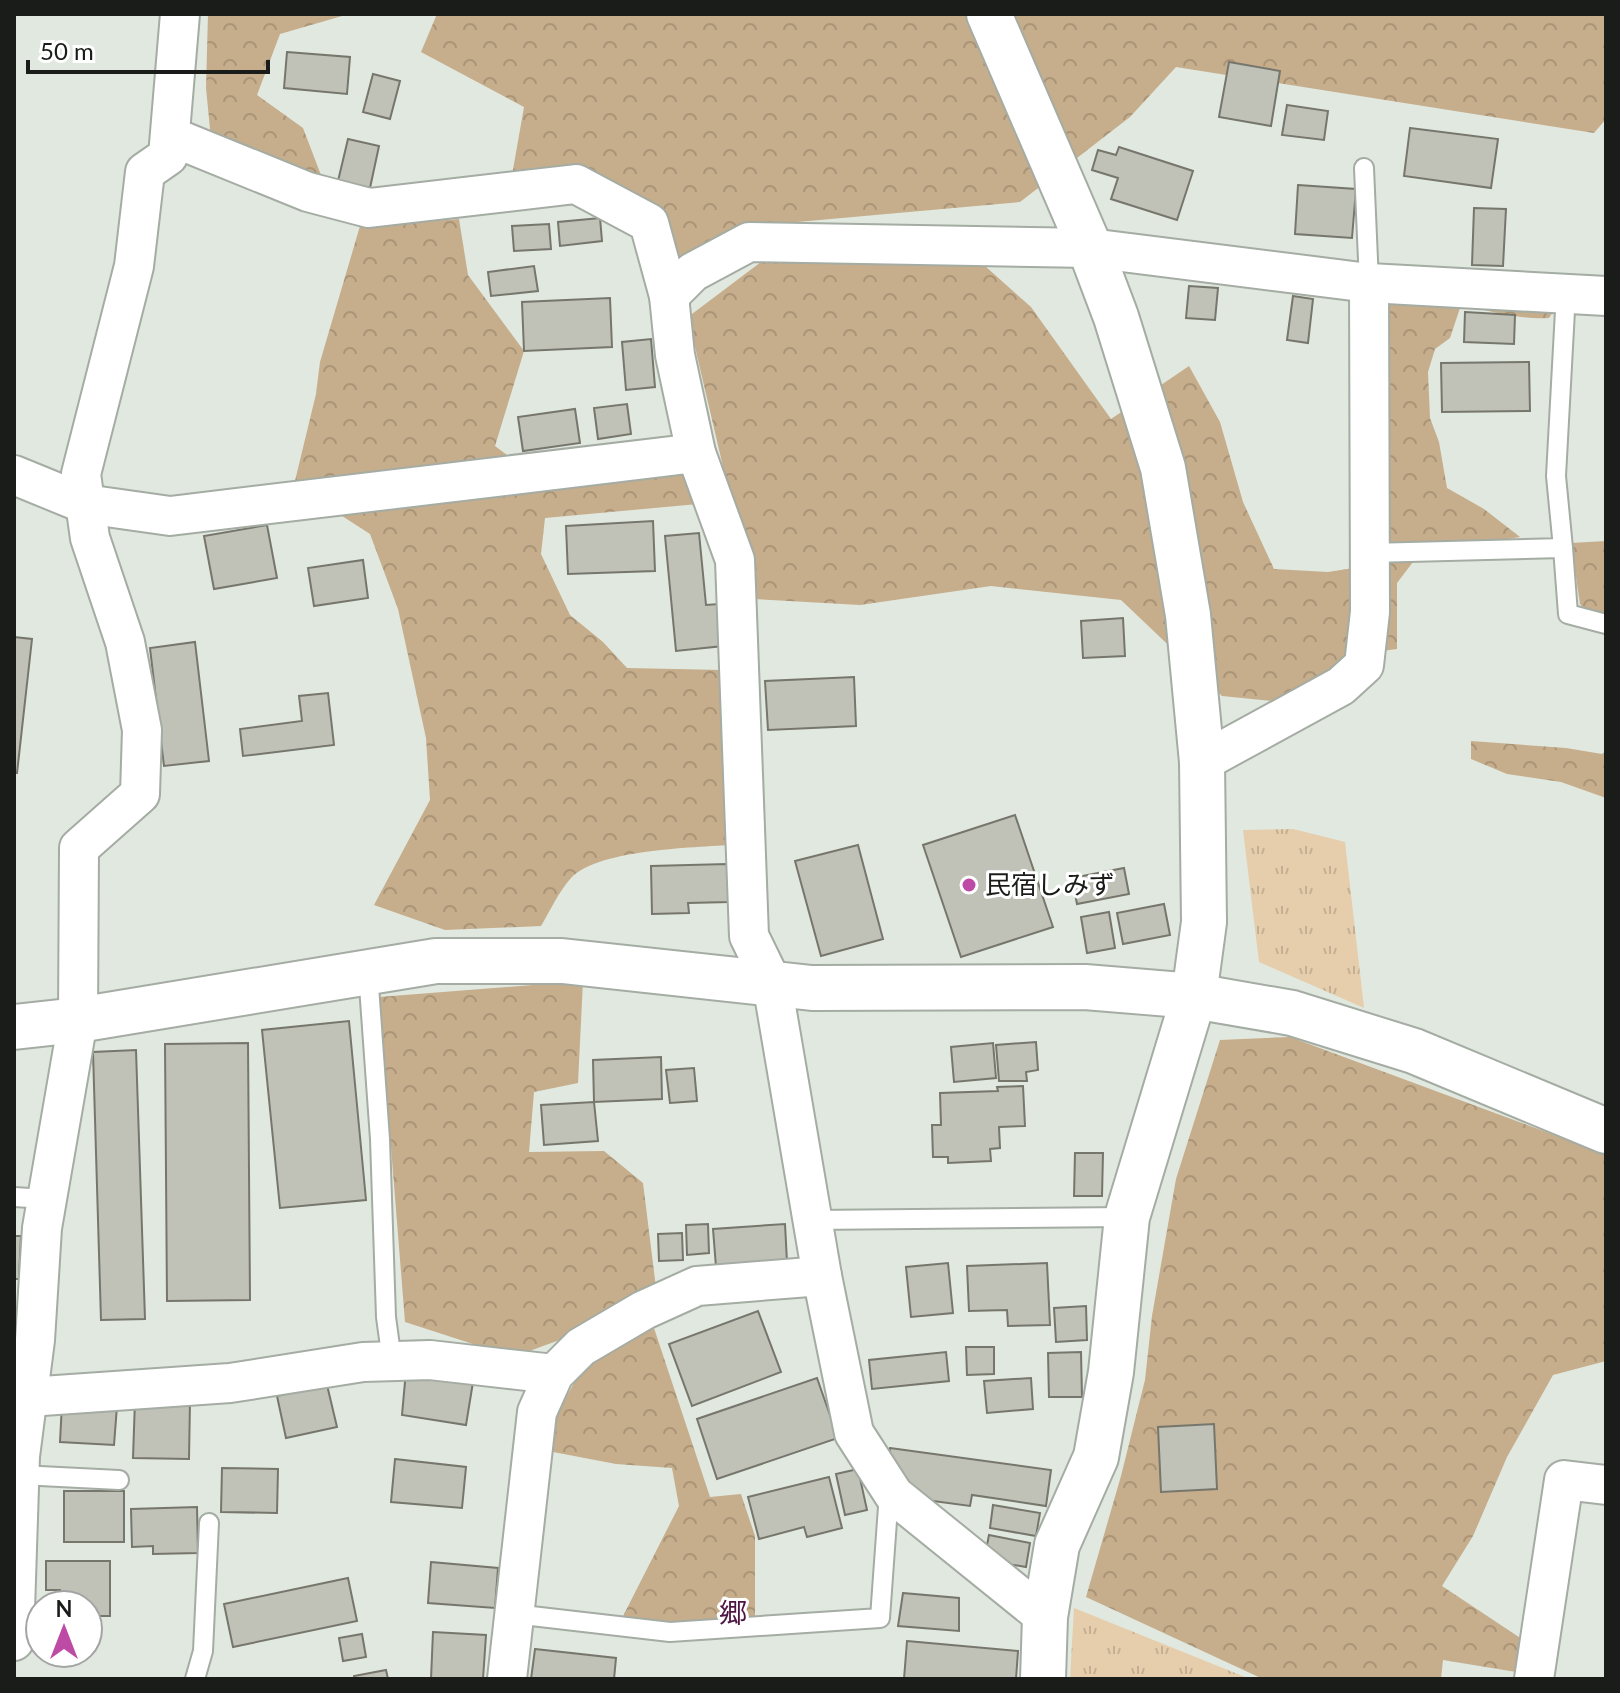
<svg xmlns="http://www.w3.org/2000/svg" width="1620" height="1693" viewBox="0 0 1620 1693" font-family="Lato,'Noto Sans JP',sans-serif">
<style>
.grass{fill:url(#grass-tufts)}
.forest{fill:url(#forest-crowns)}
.building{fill:#c1c2b7;stroke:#76766c;stroke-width:2}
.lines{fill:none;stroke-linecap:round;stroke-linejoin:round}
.service-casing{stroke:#a4aca3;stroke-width:22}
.minor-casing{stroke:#a4aca3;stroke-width:42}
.tertiary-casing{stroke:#a4aca3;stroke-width:48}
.service{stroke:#fff;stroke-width:18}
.minor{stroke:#fff;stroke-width:38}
.tertiary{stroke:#fff;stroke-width:44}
.poi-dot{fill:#bd4ba5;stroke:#fff;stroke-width:3}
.labels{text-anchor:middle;stroke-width:6;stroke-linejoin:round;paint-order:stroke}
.poi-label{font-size:26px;fill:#1a1c19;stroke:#fff;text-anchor:start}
.neighbourhood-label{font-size:28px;fill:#4e1743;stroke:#fff}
</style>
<defs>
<pattern id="grass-tufts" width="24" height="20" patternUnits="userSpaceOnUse" patternTransform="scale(2)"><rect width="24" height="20" fill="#e6cdab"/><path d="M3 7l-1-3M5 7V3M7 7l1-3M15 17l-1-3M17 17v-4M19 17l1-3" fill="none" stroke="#c5af93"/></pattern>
<pattern id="forest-crowns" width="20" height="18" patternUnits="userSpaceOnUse" patternTransform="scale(2)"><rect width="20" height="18" fill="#c6ad8b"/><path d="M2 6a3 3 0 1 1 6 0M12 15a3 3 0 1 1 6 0" fill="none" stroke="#aa9477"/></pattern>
</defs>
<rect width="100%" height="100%" fill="#e0e8df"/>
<g class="grass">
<polygon points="1293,829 1345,842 1364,1008 1259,962 1243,830"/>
<polygon points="1074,1608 1250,1679 1070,1679"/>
</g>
<g class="forest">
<polygon points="208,14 349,14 280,34 257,95 303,128 324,183 211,139 206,88"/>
<polygon points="437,14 1606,14 1606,119 1594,133 1176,67 1130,117 1020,202 786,223 681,261 652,202 579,167 511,181 524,107 421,52"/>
<path d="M 459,219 L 468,275 L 524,351 L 495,446 L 511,458 L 673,435 L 698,504 L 545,518 L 541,554 L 570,615 L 603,642 L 627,668 L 722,670 L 740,844 C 698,848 600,848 571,878 C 559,891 550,911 541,926 L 445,930 L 374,905 L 430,800 L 426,738 L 398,609 L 370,534 L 294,485 L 316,394 L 320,362 L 360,226 Z"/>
<polygon points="769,256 985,266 1031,307 1111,419 1189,366 1220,422 1243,502 1274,569 1328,572 1360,567 1354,662 1293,703 1222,696 1121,600 991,586 860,605 754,599 688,317"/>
<path d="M 1399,295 L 1555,309 L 1549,318 C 1520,320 1491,311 1461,305 L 1450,338 L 1435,349 L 1428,372 L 1430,418 L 1439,442 L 1447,488 L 1484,509 L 1520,537 L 1419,554 L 1397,583 L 1397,649 L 1374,652 L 1387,303 Z"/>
<polygon points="1606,541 1606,619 1591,617 1580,604 1571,543"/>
<polygon points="1471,741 1566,748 1602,754 1606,751 1606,798 1561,782 1507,774 1471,759"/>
<polygon points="583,981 578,1083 534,1092 529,1152 604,1151 643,1183 658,1304 513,1357 405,1322 379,997"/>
<polygon points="1290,1037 1606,1154 1606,1361 1553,1375 1507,1457 1473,1536 1442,1586 1534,1647 1516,1672 1443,1660 1441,1679 1263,1679 1086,1597 1121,1476 1145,1380 1152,1316 1176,1179 1220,1040"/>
<polygon points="651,1319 710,1497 741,1494 755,1536 755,1622 619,1624 679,1506 672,1468 616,1464 548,1451 559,1410 600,1336"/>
</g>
<g class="building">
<polygon points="287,52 350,57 347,94 284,88"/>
<polygon points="1229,62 1280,71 1271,126 1219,117"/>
<polygon points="373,74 400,81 390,119 363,112"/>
<polygon points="1287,105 1328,111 1324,140 1282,135"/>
<polygon points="1410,128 1498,139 1491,188 1404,176"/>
<polygon points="348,139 379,146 370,188 338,181"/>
<polygon points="1119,147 1193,171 1177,220 1111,199 1118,178 1092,170 1098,150 1116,155"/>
<polygon points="1298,185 1356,189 1352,238 1295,234"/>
<polygon points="1474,208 1506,209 1503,266 1472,265"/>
<polygon points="600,218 602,241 560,246 558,222"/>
<polygon points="549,224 551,249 514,251 512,226"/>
<polygon points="534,266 538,291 491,296 488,272"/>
<polygon points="1189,286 1218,288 1215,320 1186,318"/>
<polygon points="1293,296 1313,299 1308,343 1287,340"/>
<polygon points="610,298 612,347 524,351 522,302"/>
<polygon points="1465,312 1515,315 1514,344 1464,342"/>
<polygon points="651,339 655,387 626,390 622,342"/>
<polygon points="1529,362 1530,411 1442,412 1441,363"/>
<polygon points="627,404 631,434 598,439 594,408"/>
<polygon points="575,409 580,443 523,451 518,417"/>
<polygon points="653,521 655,571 568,574 566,526"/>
<polygon points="267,525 277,578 214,589 204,536"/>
<polygon points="699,533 706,605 719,604 723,646 676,651 665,536"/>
<polygon points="363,560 368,598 314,606 308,568"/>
<polygon points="1123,618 1125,656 1083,658 1081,621"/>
<polygon points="14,637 32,639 17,773 14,773"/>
<polygon points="195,642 209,761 164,766 150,648"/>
<polygon points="854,677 856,726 768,730 765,681"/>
<polygon points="328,693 334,745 243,756 240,729 302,721 299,696"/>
<polygon points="1015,815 1053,927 961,957 923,845"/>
<polygon points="858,845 883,939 821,956 795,861"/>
<polygon points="727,864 729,902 688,903 689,913 652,914 651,866"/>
<polygon points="1124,868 1129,894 1077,904 1072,878"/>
<polygon points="1164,904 1170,935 1123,944 1117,913"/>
<polygon points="1109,912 1115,948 1087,953 1081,917"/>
<polygon points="349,1021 366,1200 280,1208 262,1030"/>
<polygon points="1036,1042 1038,1070 1026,1072 1027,1081 999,1081 996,1045"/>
<polygon points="248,1043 250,1300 167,1301 165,1044"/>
<polygon points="993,1043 996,1078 954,1082 951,1047"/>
<polygon points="136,1050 145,1319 101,1320 93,1052"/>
<polygon points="661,1057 662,1099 594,1102 593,1060"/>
<polygon points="694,1068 697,1101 670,1103 666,1070"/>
<polygon points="1023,1086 1025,1126 999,1127 1000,1148 990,1149 991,1161 948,1163 948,1157 933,1157 932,1125 941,1125 940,1093 998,1091 997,1087"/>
<polygon points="594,1102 598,1141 544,1145 541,1105"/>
<polygon points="1075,1153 1103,1153 1102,1196 1074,1196"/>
<polygon points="708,1224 709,1253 687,1255 686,1225"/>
<polygon points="785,1224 787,1262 716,1267 713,1229"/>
<polygon points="682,1233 683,1260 659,1261 658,1234"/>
<polygon points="14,1236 21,1236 19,1279 14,1279"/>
<polygon points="948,1263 953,1313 911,1317 906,1267"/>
<polygon points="1047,1263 1050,1325 1008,1326 1007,1310 969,1311 967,1266"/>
<polygon points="1086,1306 1087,1340 1056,1342 1054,1308"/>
<polygon points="758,1311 781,1372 692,1406 669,1344"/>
<polygon points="966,1347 994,1347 994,1374 967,1375"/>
<polygon points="946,1352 949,1381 872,1389 869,1360"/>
<polygon points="1081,1352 1082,1397 1049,1397 1048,1353"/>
<polygon points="406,1371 473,1382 466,1425 402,1415"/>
<polygon points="817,1378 838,1438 717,1479 697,1419"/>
<polygon points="1031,1378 1033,1409 987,1413 984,1381"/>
<polygon points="327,1385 337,1427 286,1438 277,1396"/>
<polygon points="135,1400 190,1401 189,1459 133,1458"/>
<polygon points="62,1403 117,1406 114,1445 60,1442"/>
<polygon points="1214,1424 1217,1489 1161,1492 1158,1427"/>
<polygon points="890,1448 1051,1470 1046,1506 972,1495 970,1506 911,1498 887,1468"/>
<polygon points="395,1459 466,1467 462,1508 391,1502"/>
<polygon points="222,1468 278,1469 277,1513 221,1512"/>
<polygon points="858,1469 867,1510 845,1515 836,1474"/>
<polygon points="829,1477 842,1528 807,1537 804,1527 759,1539 748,1497"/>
<rect x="64" y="1491" width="60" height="51"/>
<polygon points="993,1505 1040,1513 1036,1536 990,1528"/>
<polygon points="197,1507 198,1553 153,1554 153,1546 132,1547 131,1509"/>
<polygon points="989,1535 1030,1543 1026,1567 984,1560"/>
<polygon points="46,1561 110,1561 110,1616 88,1616 88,1605 61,1605 60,1590 46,1590"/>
<polygon points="431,1562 498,1568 495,1608 428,1603"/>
<polygon points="348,1578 357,1621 233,1647 224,1604"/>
<polygon points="903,1593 959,1598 959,1631 898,1626"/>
<polygon points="433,1632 486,1635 483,1679 431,1679"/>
<polygon points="362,1634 366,1657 343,1661 339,1638"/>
<polygon points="907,1641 1018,1651 1016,1679 904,1679"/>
<polygon points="535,1649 616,1658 614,1679 531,1679"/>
<polygon points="386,1670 388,1679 354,1679 354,1676"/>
</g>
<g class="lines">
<g class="service-casing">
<g id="service">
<polyline points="1364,168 1369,283"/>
<polyline points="1563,548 1568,614 1606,624"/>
<polyline points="1370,553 1563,548 1556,476 1566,292"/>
<polyline points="368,972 380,1139 386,1317 392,1361"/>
<polyline points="14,1197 46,1199"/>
<polyline points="812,1220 1127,1217"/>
<polyline points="20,1475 119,1480"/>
<polyline points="514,1614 670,1632 880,1618 889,1493"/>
<polyline points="195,1679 203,1651 209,1523"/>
</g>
</g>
<g class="minor-casing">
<g id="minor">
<polyline points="170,136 308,192 369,208 576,184 649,223 669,296 675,355 696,453 735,560 749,936 772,983 822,1276 854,1433 894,1495 1045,1617"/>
<polyline points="669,296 693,272 749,242 1090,248 1369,283 1606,296"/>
<polyline points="14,475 85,504 170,516 696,453"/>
<polyline points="1202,762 1341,686 1364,665 1370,612 1369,283"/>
<polyline points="28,1397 230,1383 363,1362 430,1360 554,1374"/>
<polyline points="14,1641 20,1456 35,1340 42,1228 78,1020 79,848 140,794 142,730 125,642 90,538 81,474 134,266 145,172 168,156 180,14"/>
<polyline points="507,1679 537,1412 554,1374 581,1347 644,1310 697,1286 822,1276"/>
<polyline points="1534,1679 1564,1480 1606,1485"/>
</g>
</g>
<g class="tertiary-casing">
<g id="tertiary">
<polyline points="989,14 1090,248 1116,317 1163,468 1188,615 1202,762 1204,922 1194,996 1127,1217 1111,1372 1096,1457 1057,1545 1045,1617 1043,1679"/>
<polyline points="14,1027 78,1020 436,961 562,961 812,988 1085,987 1194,996 1292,1013 1414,1051 1606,1131"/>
</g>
</g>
<use href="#service" class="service"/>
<use href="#minor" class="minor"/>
<use href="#tertiary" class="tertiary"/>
</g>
<circle class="poi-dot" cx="969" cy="885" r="8"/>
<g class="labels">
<g class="poi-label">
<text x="985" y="894">民宿しみず</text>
</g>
<g class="neighbourhood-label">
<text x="733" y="1623">郷</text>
</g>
</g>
<rect width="1620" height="1693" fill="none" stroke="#1a1c19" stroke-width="32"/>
<g transform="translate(64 1629)"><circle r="38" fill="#ffffff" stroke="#a3a4a3" stroke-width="2"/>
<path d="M0-6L14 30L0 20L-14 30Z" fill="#bd4ba5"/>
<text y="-12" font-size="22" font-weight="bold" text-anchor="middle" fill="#1a1c19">N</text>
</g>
<path d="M28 60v12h240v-12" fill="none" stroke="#1a1c19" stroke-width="4"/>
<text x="40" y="60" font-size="24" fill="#1a1c19" stroke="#ffffff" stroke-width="6" paint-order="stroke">50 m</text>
</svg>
